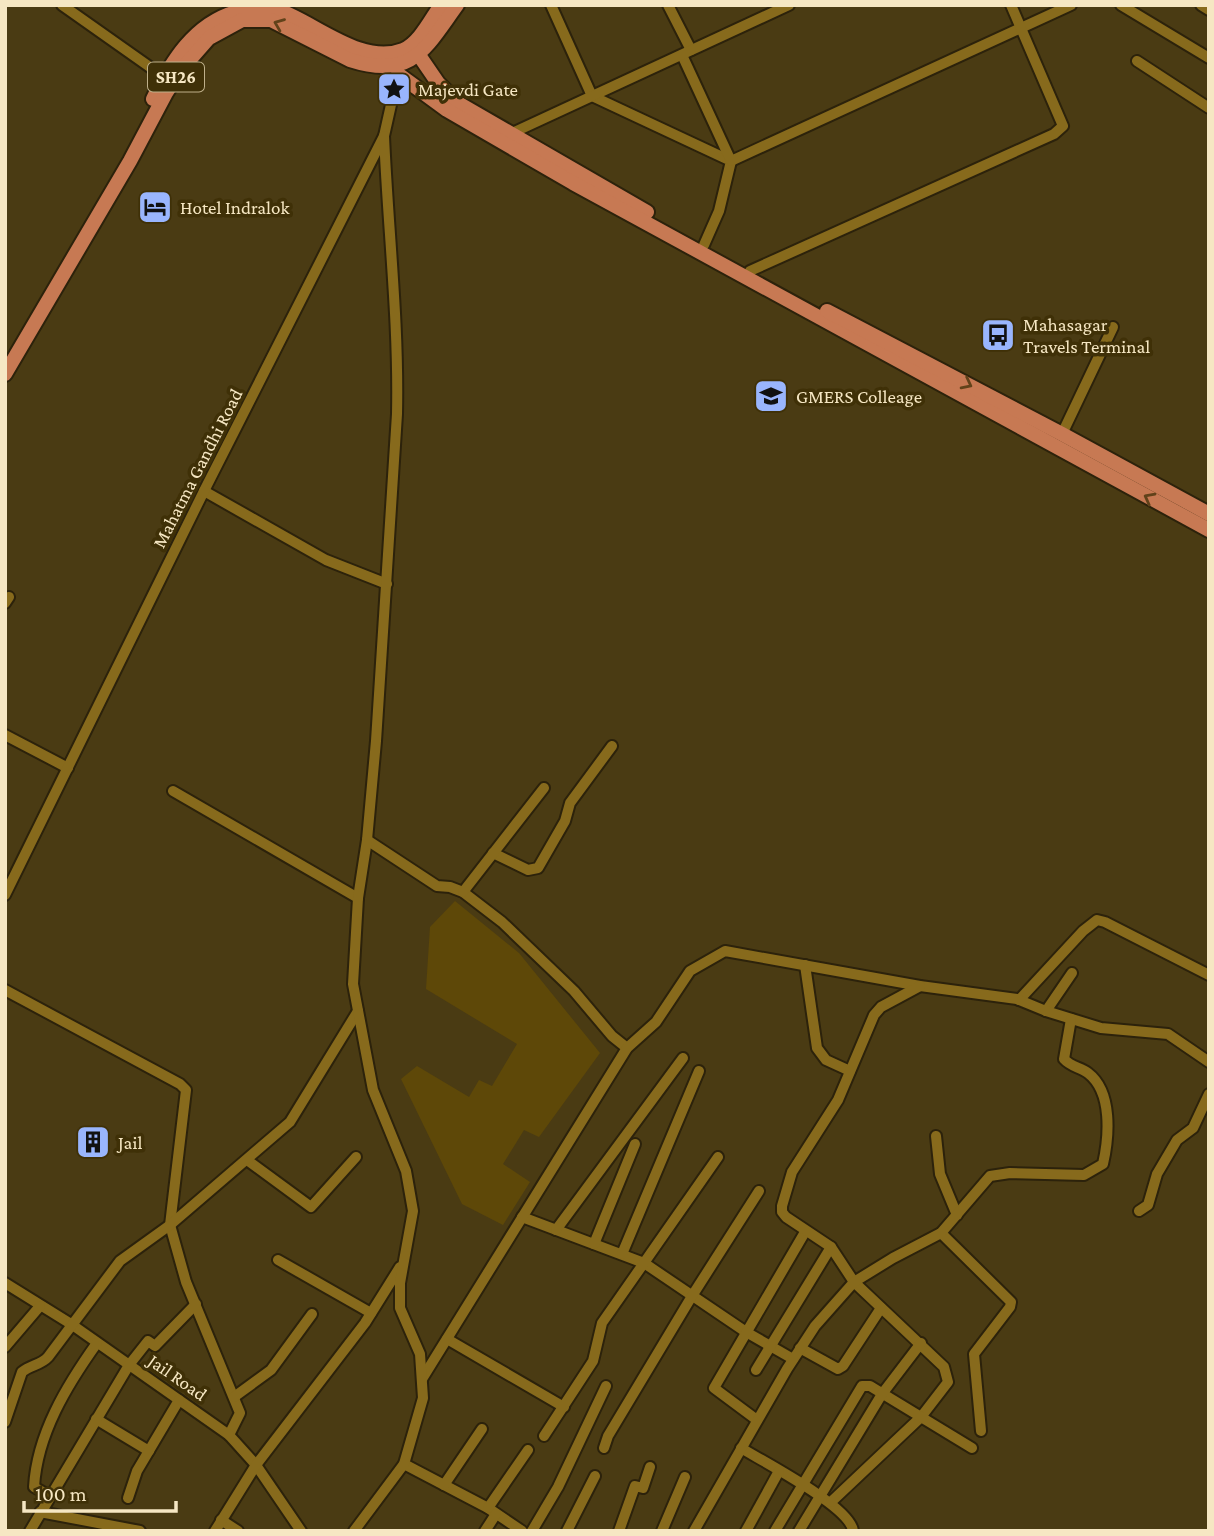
<svg xmlns="http://www.w3.org/2000/svg" width="1214" height="1536" viewBox="0 0 1214 1536" font-family="'Crimson Pro',serif">
<style>
.green{fill:#5e4808}
.lines{fill:none;stroke-linecap:round;stroke-linejoin:round}
.minor-casing{stroke:#2c220b;stroke-width:14}
.major-casing{stroke:#2c220b;stroke-width:18}
.minor{stroke:#876a1c;stroke-width:10}
.major{stroke:#c77953;stroke-width:14}
.oneway{stroke:#61421a}
.labels{text-anchor:middle;stroke-width:7;stroke-linejoin:round;paint-order:stroke}
.shield{fill:#3f3007;stroke:#bfb08b;stroke-width:2}
.shield-label{font-size:18px;font-weight:bold;fill:#f6e7c3}
.poi-label{font-size:19px;fill:#f6e7c3;stroke:#3f3007;text-anchor:start}
.street-label{font-size:19px;fill:#f6e7c3;stroke:#3f3007}
</style>
<rect width="100%" height="100%" fill="#4a3b13"/>
<polygon class="green" points="455,901 519,953 600,1053 539,1137 524,1130 503,1164 530,1182 503,1225 462,1204 401,1079 417,1066 469,1097 479,1080 492,1086 517,1044 426,989 430,927"/>
<g class="lines">
<g class="minor-casing">
<g id="minor">
<polyline points="62,5 164,77"/>
<polyline points="551,5 592,96 731,161 719,211 704,245"/>
<polyline points="668,5 691,50"/>
<polyline points="1121,5 1209,58"/>
<polyline points="1201,5 1209,10"/>
<polyline points="682,55 731,161 1071,5"/>
<polyline points="1137,61 1209,108"/>
<polyline points="510,134 789,5"/>
<polyline points="750,271 1054,134 1063,126 1011,5"/>
<polyline points="1062,434 1113,327"/>
<polyline points="204,491 326,560 387,584"/>
<polyline points="5,603 9,597"/>
<polyline points="5,735 68,768"/>
<polyline points="173,791 358,898"/>
<polyline points="367,840 437,886 450,887 463,892 502,922 574,991 612,1036 627,1048"/>
<polyline points="493,853 528,870 538,868 565,821 570,803 612,746"/>
<polyline points="463,892 544,788"/>
<polyline points="5,895 204,491 384,136 399,69"/>
<polyline points="805,965 817,1048 826,1060 850,1071"/>
<polyline points="5,990 180,1084 186,1090 170,1225 186,1282 240,1413 229,1435"/>
<polyline points="1019,1000 1083,931 1097,920 1105,922 1209,975"/>
<polyline points="1046,1011 1072,973"/>
<polyline points="936,1136 940,1174 957,1215"/>
<polyline points="247,1160 311,1207 356,1157"/>
<polyline points="1139,1211 1148,1205 1157,1174 1177,1140 1193,1128 1209,1094"/>
<polyline points="522,1217 644,1263 746,1332 793,1359"/>
<polyline points="556,1230 683,1058"/>
<polyline points="941,1233 1011,1302 1010,1307 974,1354 981,1431"/>
<polyline points="594,1244 635,1144"/>
<polyline points="622,1254 699,1071"/>
<polyline points="278,1260 371,1313"/>
<polyline points="5,1283 71,1324 229,1435 256,1465 301,1531"/>
<polyline points="447,1339 564,1407"/>
<polyline points="5,1347 40,1306"/>
<polyline points="800,1348 838,1369 843,1366 881,1308"/>
<polyline points="756,1370 831,1247"/>
<polyline points="422,1379 627,1048 656,1022 690,971 725,951 920,986 1017,999 1046,1011 1101,1028 1168,1034 1209,1062"/>
<polyline points="234,1397 271,1370 312,1314"/>
<polyline points="96,1419 149,1451"/>
<polyline points="757,1420 714,1388 805,1232"/>
<path d="M 5,1422 L 22,1372 C 30,1365 41,1365 48,1357 L 120,1261 L 170,1225 L 290,1122 L 358,1011"/>
<polyline points="544,1436 593,1361 602,1323 718,1157"/>
<polyline points="604,1448 608,1436 692,1296 759,1191"/>
<path d="M 741,1448 C 764,1462 851,1507 853,1531"/>
<polyline points="404,1464 488,1508 522,1531"/>
<polyline points="444,1485 482,1429"/>
<path d="M 50,1496 L 34,1487 C 37,1434 67,1385 97,1343"/>
<polyline points="128,1498 137,1471 179,1400"/>
<polyline points="831,1502 921,1417 948,1382 944,1367 854,1282 831,1247 786,1217 782,1212 782,1206 792,1172 838,1100 874,1015 881,1007 920,986"/>
<polyline points="488,1508 528,1450"/>
<polyline points="40,1512 140,1531"/>
<polyline points="221,1520 238,1531"/>
<polyline points="30,1531 129,1365 148,1341 155,1346 196,1304"/>
<polyline points="215,1531 256,1465 365,1323 400,1267"/>
<path d="M 354,1531 L 404,1464 L 423,1398 L 420,1354 L 400,1308 L 400,1283 L 413,1211 L 406,1171 L 373,1090 L 353,984 L 358,898 L 367,840 L 376,741 L 397,414 C 399,321 388,229 384,136"/>
<polyline points="485,1531 496,1514"/>
<polyline points="532,1531 558,1487 606,1386"/>
<polyline points="567,1531 595,1476"/>
<polyline points="619,1531 635,1486 643,1488 650,1467"/>
<polyline points="662,1531 685,1477"/>
<path d="M 694,1531 L 787,1369 L 815,1326 L 854,1282 L 893,1258 L 941,1233 L 990,1176 L 1010,1173 L 1084,1175 L 1103,1164 C 1109,1137 1113,1092 1088,1073 C 1080,1067 1071,1067 1064,1059 L 1071,1019"/>
<polyline points="746,1531 779,1471"/>
<polyline points="775,1531 862,1386 870,1386 972,1448"/>
<polyline points="799,1531 882,1394 921,1343"/>
</g>
</g>
<g class="major-casing">
<g id="major">
<polyline points="412,45 438,83 458,103 647,212"/>
<polyline points="398,74 447,110 573,183 1209,530"/>
<path d="M 153,99 C 171,62 194,24 236,12 C 247,9 261,5 273,8 C 311,19 360,67 403,50 C 419,44 431,19 441,5"/>
<polyline points="827,311 1062,434 1209,514"/>
<path d="M 5,374 L 130,161 L 166,93 L 180,71 L 209,38 L 242,20 L 271,20 L 350,60 C 412,80 425,49 457,5"/>
</g>
</g>
<use href="#minor" class="minor"/>
<use href="#major" class="major"/>
</g>
<defs><path id="oneway-chevron" d="M-2-3.5L2.5 0L-2 3.5" fill="none" stroke-width="1.6" stroke-linecap="round" stroke-linejoin="round" transform="scale(1.75)"/></defs>
<g class="oneway">
<use href="#oneway-chevron" transform="translate(279 24) rotate(-158)"/>
<use href="#oneway-chevron" transform="translate(967 384) rotate(27)"/>
<use href="#oneway-chevron" transform="translate(1149 498) rotate(-152)"/>
</g>
<defs>
<g id="sight-square" transform="scale(1.75)"><rect x="-9" y="-9" width="18" height="18" rx="4" fill="#99b5fd" stroke="#3f3007"/><path d="M0-6L1.8-2.2L6-1.7L2.9 1.2L3.7 5.4L0 3.3L-3.7 5.4L-2.9 1.2L-6-1.7L-1.8-2.2Z" fill="#111"/></g>
<g id="hotel-square" transform="scale(1.75)"><rect x="-9" y="-9" width="18" height="18" rx="4" fill="#99b5fd" stroke="#3f3007"/><path d="M-6-4.5h1.5V1H6V5H4.5V3h-9V5H-6ZM-4 0a1.8 1.8 0 1 1 3.6 0ZM.5 0V-2.5h3Q6-2.5 6 0Z" fill="#111"/></g>
<g id="bus-square" transform="scale(1.75)"><rect x="-9" y="-9" width="18" height="18" rx="4" fill="#99b5fd" stroke="#3f3007"/><path d="M-5-6H5V4H4V6H2V4H-2V6H-4V4H-5ZM-3.5-4V0h7V-4ZM-3.5 1.2v1.5H-2V1.2ZM2 1.2v1.5H3.5V1.2Z" fill="#111"/></g>
<g id="university-square" transform="scale(1.75)"><rect x="-9" y="-9" width="18" height="18" rx="4" fill="#99b5fd" stroke="#3f3007"/><path d="M0-5L7-2L0 1L-7-2ZM-4 1L0 2.5L4 1V4Q0 6-4 4Z" fill="#111"/></g>
<g id="building-square" transform="scale(1.75)"><rect x="-9" y="-9" width="18" height="18" rx="4" fill="#99b5fd" stroke="#3f3007"/><path d="M-4-6H4V6H1V3H-1V6H-4ZM-2.5-4.3h1.7v1.8h-1.7ZM.8-4.3h1.7v1.8H.8ZM-2.5-1h1.7V.8h-1.7ZM.8-1h1.7V.8H.8Z" fill="#111"/></g>
</defs>
<g fill-rule="evenodd">
<use href="#sight-square" x="394" y="89"/>
<use href="#hotel-square" x="155" y="207"/>
<use href="#bus-square" x="998" y="335"/>
<use href="#university-square" x="771" y="396"/>
<use href="#building-square" x="93" y="1142"/>
</g>
<g class="labels">
<rect class="shield" x="148" y="62.5" width="56" height="29" rx="5"/>
<g class="shield-label">
<text x="176" y="83">SH26</text>
</g>
<g class="poi-label">
<text x="418" y="96">Majevdi Gate</text>
<text x="180" y="214">Hotel Indralok</text>
<text x="1023" y="331">Mahasagar<tspan x="1023" dy="22">Travels Terminal</tspan></text>
<text x="796" y="403">GMERS Colleage</text>
<text x="118" y="1149">Jail</text>
</g>
<g class="street-label">
<text transform="translate(197 468) rotate(-63)" y="7">Mahatma Gandhi Road</text>
<text transform="translate(178 1377) rotate(35)" y="7">Jail Road</text>
</g>
</g>
<rect width="1214" height="1536" fill="none" stroke="#f6e7c3" stroke-width="14"/>
<path d="M24 1501v10h152v-10" fill="none" stroke="#f6e7c3" stroke-width="3.5"/>
<text x="35" y="1501" font-size="21" fill="#f6e7c3" stroke="#3f3007" stroke-width="5" paint-order="stroke">100 m</text>
</svg>
